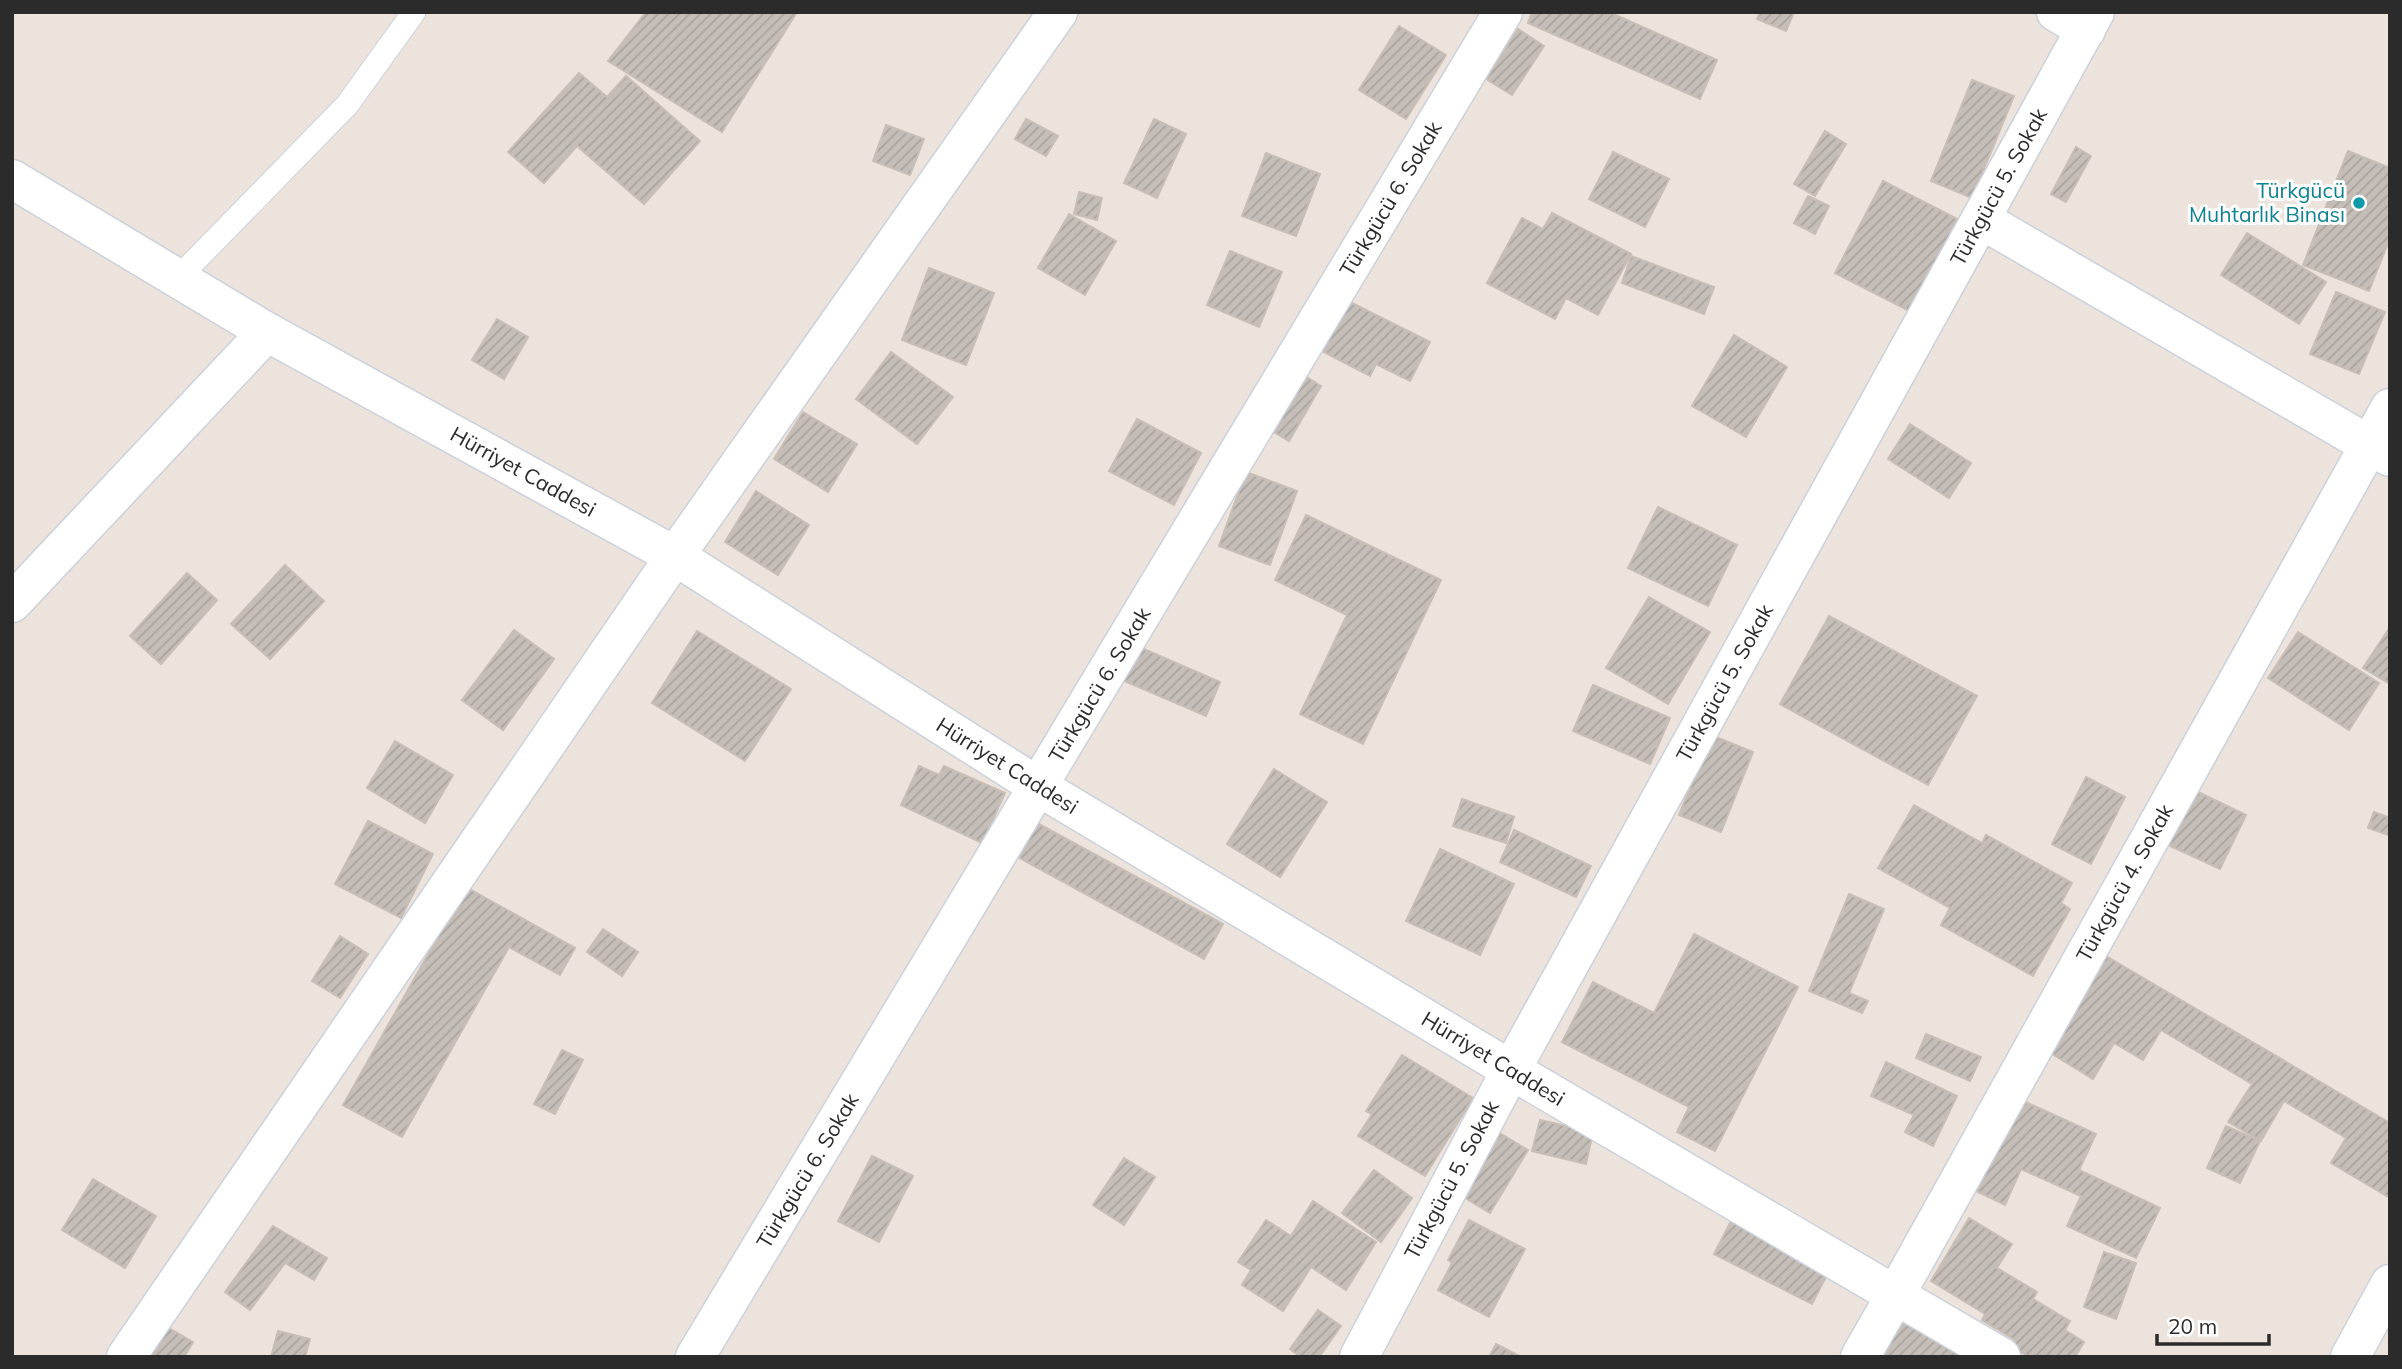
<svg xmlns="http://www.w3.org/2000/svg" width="2402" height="1369" viewBox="0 0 2402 1369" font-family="Mulish,sans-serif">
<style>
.building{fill:url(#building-hatch);stroke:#c8beb6;stroke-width:2}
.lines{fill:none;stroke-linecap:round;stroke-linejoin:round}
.lane-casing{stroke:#cbd1dc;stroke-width:25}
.street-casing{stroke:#cbd1dc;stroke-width:41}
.secondary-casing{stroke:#cbd1dc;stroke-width:41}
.lane{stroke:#fff;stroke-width:23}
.street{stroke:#fff;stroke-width:38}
.secondary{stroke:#fff;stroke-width:38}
.culture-dot{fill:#0f9aa8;stroke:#fff;stroke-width:2.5}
.labels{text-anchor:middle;stroke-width:6;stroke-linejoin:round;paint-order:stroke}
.street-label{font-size:21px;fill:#2b2b2b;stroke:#fff}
.culture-label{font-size:21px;fill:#0d838f;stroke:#fff;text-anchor:end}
</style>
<defs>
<pattern id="building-hatch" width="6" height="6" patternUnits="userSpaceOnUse" patternTransform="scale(1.75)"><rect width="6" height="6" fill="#c5beb8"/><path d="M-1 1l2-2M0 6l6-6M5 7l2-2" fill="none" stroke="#a9a39e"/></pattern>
</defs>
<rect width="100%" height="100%" fill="#ece3dd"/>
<g class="building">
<polygon points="646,12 797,12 722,132 608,61"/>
<polygon points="1532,12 1609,12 1717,60 1700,99 1528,23"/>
<polygon points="1760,12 1794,12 1786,31 1757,19"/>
<polygon points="1399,26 1446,55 1406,119 1359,90"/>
<polygon points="1518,29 1544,46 1512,95 1486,79"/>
<polygon points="579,73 607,97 626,76 700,141 644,204 577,146 544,183 508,152"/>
<polygon points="1972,80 2014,96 1972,198 1931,181"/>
<polygon points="1026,119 1058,136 1046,156 1015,139"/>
<polygon points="1154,119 1186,134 1157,198 1124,183"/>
<polygon points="886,125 924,139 910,175 873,161"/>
<polygon points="1825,131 1846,144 1815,196 1794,184"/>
<polygon points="2076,147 2091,156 2066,202 2051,194"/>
<polygon points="2348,151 2390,168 2390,238 2369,291 2303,265"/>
<polygon points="1613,152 1669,179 1645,227 1589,199"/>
<polygon points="1266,153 1320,174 1296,236 1242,216"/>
<polygon points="1883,181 1965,223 1917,315 1835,273"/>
<polygon points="1079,192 1102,198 1097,220 1074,214"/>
<polygon points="1808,196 1829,206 1815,234 1794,223"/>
<polygon points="1552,213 1631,254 1598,315 1566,298 1555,319 1487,283 1522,218 1543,229"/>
<polygon points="1069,214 1116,241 1085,295 1038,268"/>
<polygon points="2247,233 2326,282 2299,324 2221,275"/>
<polygon points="1230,251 1282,272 1259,327 1207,305"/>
<polygon points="1631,256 1714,287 1704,314 1622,283"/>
<polygon points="929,268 994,293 966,365 902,340"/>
<polygon points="2336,292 2385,312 2359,374 2310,354"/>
<polygon points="1346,300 1430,342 1410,381 1376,364 1370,376 1320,350"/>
<polygon points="497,319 528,337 504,379 472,360"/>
<polygon points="1734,335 1787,367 1746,437 1692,406"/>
<polygon points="891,352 953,397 917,444 856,399"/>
<polygon points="1302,374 1321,386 1289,441 1269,429"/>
<polygon points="803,412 857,444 828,492 774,459"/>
<polygon points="1137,419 1201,453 1174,505 1109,471"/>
<polygon points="1910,424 1971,463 1949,498 1888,459"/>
<polygon points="1246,472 1297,491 1270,565 1219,546"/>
<polygon points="756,491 809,525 778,575 725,542"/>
<polygon points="1658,507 1737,545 1708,606 1628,568"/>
<polygon points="1306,515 1441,580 1363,744 1300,714 1347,615 1275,580"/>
<polygon points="285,565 324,601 270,659 231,624"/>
<polygon points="187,573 217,600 161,664 130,636"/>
<polygon points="1649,597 1710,632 1668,704 1606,668"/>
<polygon points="1829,616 1977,696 1928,785 1780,704"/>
<polygon points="2390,627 2390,684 2363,668"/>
<polygon points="514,630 554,659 503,730 462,700"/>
<polygon points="697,631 791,689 745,761 652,703"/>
<polygon points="2298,632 2379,683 2349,730 2268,678"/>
<polygon points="1137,646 1220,682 1206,716 1122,680"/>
<polygon points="1593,685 1670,718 1650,764 1573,731"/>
<polygon points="1711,735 1753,752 1721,832 1679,815"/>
<polygon points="395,741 453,775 425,823 367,788"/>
<polygon points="919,766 939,775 944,766 1005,793 982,843 901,805"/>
<polygon points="1274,769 1327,802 1280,877 1227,844"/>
<polygon points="2086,777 2125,797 2091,864 2052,844"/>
<polygon points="2194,790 2246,815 2220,869 2168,845"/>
<polygon points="1462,799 1514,817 1506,843 1453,826"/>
<polygon points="1914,805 1982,843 1986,835 2072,883 2061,903 2070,909 2033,976 1941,925 1950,908 1878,868"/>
<polygon points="2374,812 2390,818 2388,835 2368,828"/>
<polygon points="368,821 433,854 401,918 335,884"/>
<polygon points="1037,823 1223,924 1204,959 1018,857"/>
<polygon points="1514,830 1591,866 1576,897 1500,862"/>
<polygon points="1440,849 1514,884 1480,955 1406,921"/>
<polygon points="466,887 575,948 560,975 509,947 402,1137 343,1105"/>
<polygon points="1849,894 1884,909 1849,993 1868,1001 1862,1013 1809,991"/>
<polygon points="603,929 638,952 622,976 587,952"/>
<polygon points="1694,934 1798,987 1715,1151 1677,1132 1689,1107 1562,1042 1593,982 1654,1013"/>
<polygon points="340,936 368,954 340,998 312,981"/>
<polygon points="2106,956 2390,1123 2390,1198 2331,1163 2346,1138 2284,1101 2261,1141 2228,1122 2252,1084 2161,1030 2143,1060 2114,1043 2093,1079 2049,1052"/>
<polygon points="1926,1034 1981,1057 1970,1081 1916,1058"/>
<polygon points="562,1050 583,1060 555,1114 534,1104"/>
<polygon points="1402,1055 1473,1098 1425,1176 1358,1136 1372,1114 1366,1111"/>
<polygon points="1886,1062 1957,1096 1933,1146 1905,1132 1914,1115 1871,1096"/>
<polygon points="2019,1099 2096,1134 2079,1170 2160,1208 2136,1258 2067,1226 2081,1196 2021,1169 2005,1205 1976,1191"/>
<polygon points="1540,1120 1593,1132 1586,1164 1532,1151"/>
<polygon points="2226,1126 2260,1141 2240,1183 2207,1168"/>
<polygon points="1498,1132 1528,1150 1490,1213 1460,1195"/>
<polygon points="872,1156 913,1176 879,1242 838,1221"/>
<polygon points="1124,1158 1155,1177 1124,1225 1093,1205"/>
<polygon points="1374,1170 1412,1198 1381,1242 1342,1213"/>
<polygon points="93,1179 156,1216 125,1268 62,1230"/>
<polygon points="1313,1201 1376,1242 1346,1290 1311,1267 1283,1311 1242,1285 1251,1270 1238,1262 1266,1220 1291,1236"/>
<polygon points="1969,1218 2012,1244 1997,1268 2037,1292 2033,1299 2070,1321 2065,1330 2084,1342 2075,1357 2029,1357 2011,1346 2015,1340 1982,1320 1985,1314 1931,1281"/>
<polygon points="1732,1219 1830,1269 1812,1304 1714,1254"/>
<polygon points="1469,1220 1525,1249 1489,1317 1438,1290 1452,1263 1448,1260"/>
<polygon points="273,1226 327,1258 314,1280 285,1263 250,1310 225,1292"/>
<polygon points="2104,1252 2136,1263 2116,1319 2084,1307"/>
<polygon points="1318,1310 1341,1326 1319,1357 1301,1357 1290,1349"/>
<polygon points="1905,1313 1974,1357 1877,1357"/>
<polygon points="162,1324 193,1342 184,1357 142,1357"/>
<polygon points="278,1331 310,1339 305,1357 271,1357"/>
<polygon points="1496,1344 1521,1357 1489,1357"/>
</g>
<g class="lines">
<g class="lane-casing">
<polyline id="lane" points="178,278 347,105 414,12"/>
</g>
<g class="street-casing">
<g id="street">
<polyline points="2056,12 2086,30"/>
<polyline points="1982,220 2390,457"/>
<polyline points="12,603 267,332"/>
<polyline points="126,1357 675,556 1058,12"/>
<polyline points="695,1357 1503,12"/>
<polyline points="1359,1357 1511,1070 2095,12"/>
<polyline points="1860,1357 1896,1294"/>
<polyline points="2350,1357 2390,1284"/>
</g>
</g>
<g class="secondary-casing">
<g id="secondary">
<polyline points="12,179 267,332 675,556 1039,787 1511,1070 2001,1357"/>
<polyline points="1896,1294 2390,408"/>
</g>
</g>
<use href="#lane" class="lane"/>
<use href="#street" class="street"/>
<use href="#secondary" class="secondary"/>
</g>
<circle class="culture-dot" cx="2359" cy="203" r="7"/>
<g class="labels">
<g class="street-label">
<text transform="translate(1999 187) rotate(-61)" y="7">Türkgücü 5. Sokak</text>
<text transform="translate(1391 199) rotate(-59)" y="7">Türkgücü 6. Sokak</text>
<text transform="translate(523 472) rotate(29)" y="7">Hürriyet Caddesi</text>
<text transform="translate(1725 683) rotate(-61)" y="7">Türkgücü 5. Sokak</text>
<text transform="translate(1100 685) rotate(-59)" y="7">Türkgücü 6. Sokak</text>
<text transform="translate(1007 766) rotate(32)" y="7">Hürriyet Caddesi</text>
<text transform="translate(2125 883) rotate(-61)" y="7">Türkgücü 4. Sokak</text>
<text transform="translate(1493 1059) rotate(31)" y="7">Hürriyet Caddesi</text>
<text transform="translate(808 1171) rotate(-59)" y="7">Türkgücü 6. Sokak</text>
<text transform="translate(1452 1180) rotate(-62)" y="7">Türkgücü 5. Sokak</text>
</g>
<g class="culture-label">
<text x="2345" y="198">Türkgücü<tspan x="2345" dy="24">Muhtarlık Binası</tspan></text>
</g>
</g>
<rect width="2402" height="1369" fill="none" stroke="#2b2b2b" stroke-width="28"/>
<path d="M2157 1334v10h112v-10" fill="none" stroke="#2b2b2b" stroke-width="3.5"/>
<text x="2168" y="1334" font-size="21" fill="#2b2b2b" stroke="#ffffff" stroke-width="5" paint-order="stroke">20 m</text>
</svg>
